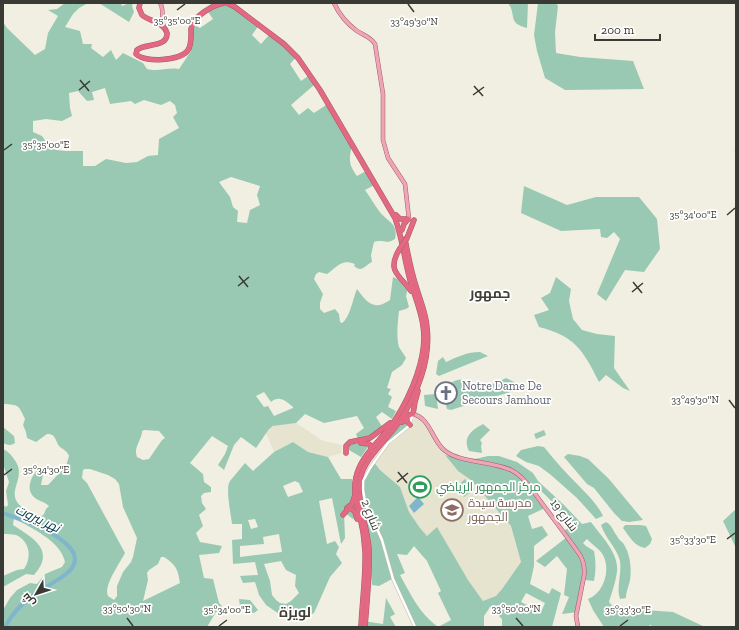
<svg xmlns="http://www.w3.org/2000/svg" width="739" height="630" viewBox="0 0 739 630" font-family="'Zilla Slab',Cairo,serif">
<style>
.built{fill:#e6e3ce}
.green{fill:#99c9b3;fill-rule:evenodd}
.water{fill:#7fb6cc}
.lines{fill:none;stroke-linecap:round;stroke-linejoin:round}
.stream{stroke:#7fb6cc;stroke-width:1}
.river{stroke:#7fb6cc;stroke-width:4}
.minor-casing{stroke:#bfbdb0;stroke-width:3.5}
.major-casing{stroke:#a85967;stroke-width:4.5}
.highway-casing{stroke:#a85967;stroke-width:5.5}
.minor{stroke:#fff;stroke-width:2.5}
.major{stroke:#eea5b5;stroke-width:3.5}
.highway{stroke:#e36983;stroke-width:4.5}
.highway-bridge-casing{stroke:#a85967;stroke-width:5.5;stroke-linecap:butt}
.highway-bridge{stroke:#e36983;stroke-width:4.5}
.ticks{fill:none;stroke:#3a3a34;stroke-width:1.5}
.labels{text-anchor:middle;stroke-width:3.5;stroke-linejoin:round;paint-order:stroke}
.worship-label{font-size:12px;fill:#5b616d;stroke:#fff;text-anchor:start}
.leisure-label{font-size:12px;fill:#27864d;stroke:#fff;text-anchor:start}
.education-label{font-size:12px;fill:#785e54;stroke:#fff;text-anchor:start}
.street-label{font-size:12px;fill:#3a3a34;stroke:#fff}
.water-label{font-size:13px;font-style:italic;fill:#013545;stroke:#fff}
.quarter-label{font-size:14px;font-weight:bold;fill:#424035;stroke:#fff}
.ticks-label{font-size:10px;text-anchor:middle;fill:#3a3a34;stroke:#fff;stroke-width:3.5;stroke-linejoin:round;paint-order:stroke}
</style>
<rect width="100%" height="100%" fill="#f1efe1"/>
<g class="built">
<polygon points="416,414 422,417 429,424 434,435 445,455 455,468 471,480 511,526 521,562 502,589 496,596 483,601 468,580 437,528 427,536 423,532 409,512 400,487 380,470 375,462 390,442 410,427"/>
<polygon points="296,423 323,441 342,445 341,453 328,457 308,452 293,442 274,452 266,433 269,428 278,425"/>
</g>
<g class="green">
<path d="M 65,3 L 88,3 L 79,8 L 73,14 L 65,27 L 80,31 L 83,44 L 92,44 L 91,48 L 103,57 L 111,50 L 116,60 L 123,53 L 143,63 L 147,69 C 159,72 167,67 179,69 L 191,51 L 192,29 L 196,26 L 200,28 L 213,19 L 206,9 L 212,3 L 230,3 L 259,25 L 252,35 L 261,44 L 270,34 L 297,56 L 290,64 L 301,81 L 308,76 L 314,85 L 291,105 L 299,115 L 308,108 L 314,113 L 326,105 L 352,145 C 349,159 348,164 357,176 L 368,170 L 376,184 L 365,190 C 370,197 374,204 379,211 C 386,221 399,223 395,239 C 386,245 383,239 374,242 L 371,255 L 372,262 C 364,266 362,273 354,266 L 355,264 C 341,258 336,268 327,274 L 319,272 L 316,274 L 314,279 L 323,294 L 320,303 L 320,309 L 324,313 L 335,309 L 339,314 L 340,322 L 342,323 C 350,318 353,298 357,289 C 366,301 373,312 390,300 L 393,277 L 401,281 L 408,288 L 406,296 L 409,307 L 406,309 L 399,311 C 398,320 396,338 399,347 C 401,351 404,354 406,358 L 402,365 L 392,372 L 387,388 L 391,389 L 388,394 L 392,397 L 388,407 L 396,411 L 392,419 L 382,412 L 376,417 L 383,428 L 370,437 L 358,439 L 356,434 L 364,428 L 357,416 L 324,423 L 305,414 L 296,423 L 273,426 L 269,429 L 256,448 L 241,437 L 234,445 L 224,470 L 218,465 L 225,454 L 228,446 L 212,436 L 190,463 L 203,474 L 204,482 L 211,487 L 211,492 L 204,493 L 201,496 L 202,503 L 206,509 L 199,515 L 203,526 L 196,533 L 200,542 L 222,546 L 219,553 L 199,555 L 204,578 L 213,579 L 219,603 L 222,606 L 220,613 L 216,612 L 207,627 L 3,627 L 3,610 L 10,598 L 17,590 L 30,583 L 37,584 L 45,574 L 62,567 L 65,562 C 61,541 31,528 14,518 L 13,525 C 33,538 56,550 34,575 L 26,574 L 3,587 L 3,576 L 17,570 L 24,569 C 32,558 30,541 16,535 C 12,534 7,534 3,534 L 3,505 L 6,507 L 8,505 L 6,491 L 9,482 L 3,464 L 3,449 C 8,451 11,455 14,459 C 29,478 3,492 22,507 C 28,512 35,513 42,516 L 44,514 L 46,509 L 49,506 C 45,502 39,501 35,498 C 24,490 32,474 40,467 L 43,475 L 41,485 L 48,485 L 66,466 L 69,456 C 67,451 64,450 60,447 C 55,442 57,434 47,434 L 36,442 L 27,438 L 26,432 L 23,425 L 25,419 C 18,404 19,405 3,404 L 3,22 L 7,28 L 35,55 L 45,49 L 48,33 L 58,16 L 48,10 L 57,9 ZM 105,88 L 110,104 L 131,101 L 135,104 L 144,100 L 161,105 L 170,101 L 175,105 L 177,113 L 173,117 L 179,128 L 159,139 L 158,155 L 148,156 L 137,162 L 126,163 L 106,159 L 95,166 L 83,166 L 83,151 L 66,151 L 56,150 L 49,146 L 42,136 L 33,132 L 33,121 L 46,119 L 62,121 L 72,116 L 70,108 L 69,93 L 78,91 L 87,101 L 94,100 L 92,92 ZM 231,177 L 260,186 L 257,195 L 260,205 L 250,210 L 247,223 L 237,222 L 238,211 L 233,207 L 230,197 L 219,182 ZM 264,392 L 271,402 C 279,395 286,401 293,407 L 293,408 L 274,416 L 268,406 L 264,407 L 256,396 ZM 145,430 L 159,431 L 165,438 L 162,440 L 149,459 L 143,460 L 137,457 C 133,447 142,440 142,431 ZM 85,469 L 90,469 L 108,475 L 115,479 L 119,484 L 123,507 L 137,538 L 133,557 L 131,562 L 123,572 L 117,586 L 117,596 L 114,600 L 108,596 C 103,586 120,563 125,553 L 87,483 L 82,478 L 83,470 ZM 161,557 L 164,557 C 176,565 178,569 180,583 L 143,601 L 148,580 L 147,573 L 149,570 L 158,564 Z"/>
<polygon points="99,3 121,3 122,6 129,3 133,3 132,6 134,12 129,22"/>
<path d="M 508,3 L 528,3 L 527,28 C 507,23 517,15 508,3 Z"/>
<polygon points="538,3 556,3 558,6 555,32 556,53 580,57 633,61 644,89 565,90 545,78 537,51 534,35"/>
<polygon points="524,186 567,205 596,197 639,197 657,219 660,249 644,272 625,270 606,301 597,294 620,239 614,232 607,238 601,237 600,229 561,231 521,213"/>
<path d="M 556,277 L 571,289 L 569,301 L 573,319 L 582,330 L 597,334 L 615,336 L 614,368 L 630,391 L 623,388 L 606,375 L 599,382 C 583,350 575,336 539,327 L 534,315 L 549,310 L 541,298 L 550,293 Z"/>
<path d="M 480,352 L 488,356 L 439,376 L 436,374 L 438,361 L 443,357 L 446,362 C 457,357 467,352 480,352 Z"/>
<path d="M 506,378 L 516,383 L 521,389 L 479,401 L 451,410 L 447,409 L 444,398 L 450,392 L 451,383 C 464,375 468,383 479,388 L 496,383 Z"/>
<polygon points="436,394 438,409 425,406 424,395"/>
<polygon points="405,421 408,425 407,426 385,444 401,423"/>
<path d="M 483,424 L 490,430 L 480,440 L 482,443 L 481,446 L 482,453 L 469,451 C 462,437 472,430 483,424 Z"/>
<path d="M 3,427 L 14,436 L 15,443 C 11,446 7,445 3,443 Z"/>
<polygon points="544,430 546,435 536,439 534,434"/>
<path d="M 293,442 L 308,452 L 328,457 L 341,479 L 352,479 L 356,514 L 355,518 L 353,519 L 344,512 L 345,538 L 341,544 L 332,498 L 319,501 L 327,544 L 335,541 L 339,547 L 336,554 L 342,563 L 330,577 L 314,613 L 303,619 L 297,620 L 285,618 L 266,605 L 259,595 L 255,582 L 243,583 L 240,576 L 258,575 L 255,562 L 233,564 L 232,540 L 242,539 L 242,524 L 232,524 C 231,514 225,488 230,481 L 245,463 L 253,471 L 274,452 ZM 295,481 L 299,483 L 303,492 L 288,497 L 283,486 ZM 255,519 L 258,527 L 251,529 L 248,520 ZM 279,534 L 282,552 L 240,557 L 240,546 L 264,544 L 263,537 ZM 281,561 L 286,570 L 296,575 L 295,586 L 299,593 L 291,601 L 286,604 L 280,603 L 276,600 L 272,595 L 270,581 L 264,564 Z"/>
<polygon points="366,443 368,447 361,457 349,450 349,446 351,444"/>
<path d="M 538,446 L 544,447 C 555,461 567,474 580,487 C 588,495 598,505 603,516 L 596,519 L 577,498 L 551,475 L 539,466 L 526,462 L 516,456 L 521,450 Z"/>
<polygon points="568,454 580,456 588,459 609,479 643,520 629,522 622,521 614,513 594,488 587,484 564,457"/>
<path d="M 445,455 L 471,460 L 488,456 L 499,456 L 517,462 L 533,473 L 538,481 L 564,505 L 582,524 L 591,522 C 601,536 619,553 617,571 C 616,581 612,592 609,602 L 614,608 L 673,612 L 705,627 L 655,627 L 650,625 L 648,627 L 604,627 L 593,610 L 588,599 C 604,593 611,570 603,555 C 599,548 592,545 587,539 L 583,543 L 586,546 L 594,551 C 596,561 596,571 594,581 L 585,580 L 578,612 L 562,614 L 569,597 L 564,595 L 567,569 L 557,556 L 545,567 L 536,561 L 567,537 L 563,532 L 570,526 C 558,511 548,491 529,485 L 545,508 L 528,516 L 532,529 L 542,526 L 548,535 L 534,546 L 534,566 L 530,584 L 549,594 L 552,588 L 561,593 L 552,627 L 502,626 L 502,619 L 490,607 L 484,616 L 484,627 L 416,627 L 407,607 L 392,579 L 379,586 L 372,585 L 367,540 L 360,497 L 361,481 L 364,475 L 374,462 L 380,470 L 400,487 L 409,512 L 420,528 L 427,536 L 437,527 L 468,580 L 483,601 L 496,596 L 502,589 L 521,562 L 511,526 L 471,480 L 458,471 ZM 414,546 L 427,561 L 441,591 L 438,593 L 451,620 L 438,627 C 419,613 411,595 400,575 L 405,573 L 397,554 L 407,555 ZM 526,593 L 545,603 L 541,612 L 521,602 Z"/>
<polygon points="465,479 474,489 464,497 456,487"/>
<polygon points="736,509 736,548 723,521"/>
<path d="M 606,522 C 612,525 613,531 617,536 C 618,539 621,541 623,543 C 630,553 632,568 630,580 C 629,586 626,591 626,598 L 620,599 C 616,587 622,574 620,561 C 617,548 605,538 601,525 Z"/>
<path d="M 625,525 L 640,525 L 646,526 L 652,539 L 650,544 L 645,548 C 634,546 629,536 623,528 Z"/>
<polygon points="386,598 395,614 390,617 396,627 356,627 363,621 383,624"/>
<polygon points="239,599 250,600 258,610 254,613 249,612 246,605 240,606"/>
</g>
<polygon class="water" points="418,497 424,504 414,513 409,506"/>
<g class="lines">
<polyline class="stream" points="735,151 736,152"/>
<path class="river" d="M 3,513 C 18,519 34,523 48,531 C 58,537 80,550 74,564 C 70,576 45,586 35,594 C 23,602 12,614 5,627"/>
<g class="minor-casing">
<polyline id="minor" points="413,414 409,426 388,443 370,468 363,481 363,490 365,502 382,540 393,579 415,627"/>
</g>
<g class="major-casing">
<g id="major">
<path d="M 160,3 C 165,10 160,19 164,27"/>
<path d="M 334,3 C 339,14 346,23 357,31 C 363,35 371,37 375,44 L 383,94 L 383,140 L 388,158 L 405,184 L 409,219"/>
<path d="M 413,414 C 430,418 432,440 444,450 C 459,463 492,461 511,470 C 525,477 534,493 544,506 C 556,522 568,538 580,555 C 584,562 585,568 584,576 L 576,616 L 578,627"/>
</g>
</g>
<g class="highway-casing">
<g id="highway">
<path d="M 140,3 L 139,8 L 142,15 C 148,20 156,21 161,25 C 164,27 166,30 167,33 C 168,48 144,43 137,50 L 136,54 C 144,63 181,61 188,50 C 192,44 191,35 191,29 C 193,16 213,5 224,3"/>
<path d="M 227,3 L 235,7 L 284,44 L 298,58 L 320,90 L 395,218 C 402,237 404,257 409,276 C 413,293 421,309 423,326 C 428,356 411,395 395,420 C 383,439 361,454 356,477 C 352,493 359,511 362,527 C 364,535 364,543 365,551 C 366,576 362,602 361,627"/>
<polyline points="396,215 400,219 408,219"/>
<polyline points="402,230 404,224 408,219"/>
<polyline points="407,238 414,220"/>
<path d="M 399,250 C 386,272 401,276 411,291"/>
<polyline points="402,422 408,415 413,414 415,402 418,391"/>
<polyline points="402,422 407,420 410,425"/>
<polyline points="361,443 369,444 371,446 371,451"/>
<polyline points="346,453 346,446 350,442 370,438 390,423"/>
<polyline points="347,508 352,504 355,495"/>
<polyline points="343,515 348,509 351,508 355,512 357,519"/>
<path d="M 365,627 C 367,601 370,574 369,548 C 367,527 356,498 360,479 C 365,457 387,440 399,422 C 417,395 431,360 427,327 C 426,313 420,300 416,286 C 411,271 408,255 405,239"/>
</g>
</g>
<use href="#minor" class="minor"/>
<use href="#major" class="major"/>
<use href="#highway" class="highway"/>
<g class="highway-bridge-casing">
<polyline id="highway-bridge" points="399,250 407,238"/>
</g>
<use href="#highway-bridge" class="highway-bridge"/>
</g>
<path class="ticks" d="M 408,4 L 414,12M 177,10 L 185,4M 80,80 L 89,91M 474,86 L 483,96M 79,90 L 90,81M 473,95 L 484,87M 4,150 L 12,144M 727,215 L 735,208M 239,276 L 248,287M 633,282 L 642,293M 238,286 L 249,277M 632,292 L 643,283M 729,400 L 735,408M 398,472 L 407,483M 4,475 L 12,469M 397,482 L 408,473M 727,539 L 735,533M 127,618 L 133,626M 516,618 L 523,626M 219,626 L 227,620M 620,626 L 628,620"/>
<defs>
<g id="church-ring" transform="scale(1.15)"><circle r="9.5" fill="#fff" stroke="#6b7280" stroke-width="1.5"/><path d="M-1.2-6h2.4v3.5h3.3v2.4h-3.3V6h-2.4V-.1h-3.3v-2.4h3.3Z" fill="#6b7280"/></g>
<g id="stadium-ring" transform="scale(1.15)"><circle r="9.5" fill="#fff" stroke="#2e9e5b" stroke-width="1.5"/><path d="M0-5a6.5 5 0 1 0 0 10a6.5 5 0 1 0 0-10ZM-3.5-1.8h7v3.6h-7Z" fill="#2e9e5b"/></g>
<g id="school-ring" transform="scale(1.15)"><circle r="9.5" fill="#fff" stroke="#8d6e63" stroke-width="1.5"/><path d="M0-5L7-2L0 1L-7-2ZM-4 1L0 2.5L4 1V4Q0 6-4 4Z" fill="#8d6e63"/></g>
</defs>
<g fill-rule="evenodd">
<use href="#church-ring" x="446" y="393"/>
<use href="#stadium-ring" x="420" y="487"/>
<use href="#school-ring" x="452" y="510"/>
</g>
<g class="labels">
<g class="worship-label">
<text x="462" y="390">Notre Dame De<tspan x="462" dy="14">Secours Jamhour</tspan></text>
</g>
<g class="leisure-label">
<text x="436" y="491">مركز الجمهور الرياضي</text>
</g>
<g class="education-label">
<text x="468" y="507">مدرسة سيدة<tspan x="468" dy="14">الجمهور</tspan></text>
</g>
<g class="street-label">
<text transform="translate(371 515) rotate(68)" y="4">شارع 2</text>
<text transform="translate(564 515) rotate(53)" y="4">شارع 19</text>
</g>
<g class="water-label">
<text transform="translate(38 518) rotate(25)" y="5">نهر بيروت</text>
</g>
<g class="quarter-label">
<text x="490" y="298">جمهور</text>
<text x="295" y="617">لويزة</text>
</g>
</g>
<g class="ticks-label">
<text x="177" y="24">35°35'00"E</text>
<text x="414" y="25">33°49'30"N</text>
<text x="46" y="148">35°35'00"E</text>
<text x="693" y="218">35°34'00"E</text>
<text x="695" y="403">33°49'30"N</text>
<text x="46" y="473">35°34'30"E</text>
<text x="693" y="543">35°33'30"E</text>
<text x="127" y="612">33°50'30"N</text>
<text x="516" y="612">33°50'00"N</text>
<text x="227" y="613">35°34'00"E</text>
<text x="628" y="613">35°33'30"E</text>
</g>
<rect width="739" height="630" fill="none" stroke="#3a3a34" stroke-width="8"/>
<g transform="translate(36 594) rotate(231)" stroke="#ffffff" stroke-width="3" paint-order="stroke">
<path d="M0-3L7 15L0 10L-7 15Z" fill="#3a3a34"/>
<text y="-6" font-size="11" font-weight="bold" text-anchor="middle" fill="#3a3a34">ش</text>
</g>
<path d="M595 34v6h65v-6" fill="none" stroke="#3a3a34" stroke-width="2"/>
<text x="601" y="34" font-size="12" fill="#3a3a34" stroke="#ffffff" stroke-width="3" paint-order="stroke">200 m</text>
</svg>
